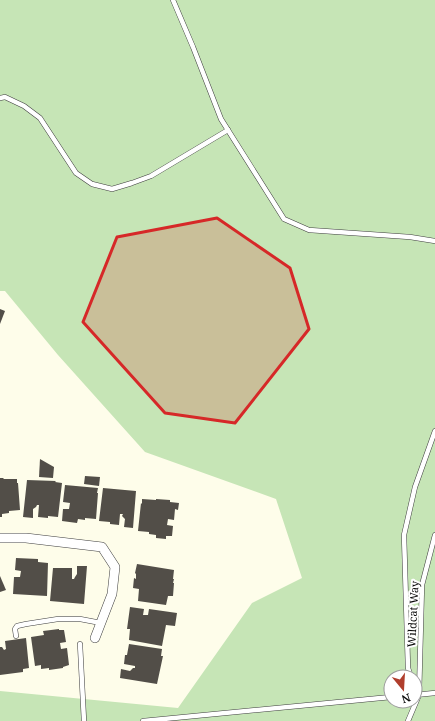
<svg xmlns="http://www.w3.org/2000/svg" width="435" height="721" viewBox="0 0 435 721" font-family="'Noto Serif',serif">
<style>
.green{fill:#c6e5b6;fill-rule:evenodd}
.building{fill:#524e48}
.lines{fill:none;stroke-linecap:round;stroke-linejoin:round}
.lane-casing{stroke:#3e3e3e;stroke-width:5.5}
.street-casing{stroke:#3e3e3e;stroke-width:10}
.lane{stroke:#fff;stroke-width:4.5}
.street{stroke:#fff;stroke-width:9}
.marked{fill:#d62828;fill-opacity:0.2;stroke:#d62828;stroke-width:3;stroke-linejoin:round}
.labels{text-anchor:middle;stroke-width:4;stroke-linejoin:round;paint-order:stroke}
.street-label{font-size:11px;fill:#0b0b0b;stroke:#fff}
</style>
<rect width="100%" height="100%" fill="#fefdea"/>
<path class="green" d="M 0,0 L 435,0 L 435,721 L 0,721 L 0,691 L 178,708 L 252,603 L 302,578 L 276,499 L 145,452 L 58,355 L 5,291 L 0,291 ZM 391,677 L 415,677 L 415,701 L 391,701 Z"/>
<g class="building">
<polygon points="0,309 5,311 0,324"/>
<polygon points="40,459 54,467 53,478 39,477"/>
<polygon points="85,476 100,477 99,486 84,484"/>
<polygon points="0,478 3,478 4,479 17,479 17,483 18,483 20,510 9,511 9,513 2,514 2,517 0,517"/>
<polygon points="27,480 56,481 55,482 62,483 58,517 48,516 48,518 38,517 39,505 37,505 36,507 33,509 33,518 23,517"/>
<polygon points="65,485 98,488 97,493 98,493 96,519 85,518 85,520 78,519 77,523 62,521 63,509 69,509 70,503 63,502"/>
<polygon points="103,488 136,491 133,528 124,527 125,519 122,516 123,514 120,514 119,525 110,524 110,522 99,521"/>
<polygon points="142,499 156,500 156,499 170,500 170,502 179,503 178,510 175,509 174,520 168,519 167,525 173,526 172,536 166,536 166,539 156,538 156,535 149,534 149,532 138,531 141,503 142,504"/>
<polygon points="16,558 38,559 38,562 48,563 47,596 13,594 14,577 20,577 21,571 15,570"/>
<polygon points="137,564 174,570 173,579 174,579 173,583 174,583 173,596 168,596 166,605 138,601 139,589 133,588 134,578 136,579 136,574 135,573"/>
<polygon points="77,566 87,566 84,604 50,601 53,568 72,568 72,579 74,579 75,577 77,574"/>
<polygon points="0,576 6,590 0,592"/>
<polygon points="130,607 144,609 143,615 148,615 149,609 177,613 175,626 166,625 162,646 129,640 130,629 127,629"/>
<polygon points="59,629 59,630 64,630 66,642 60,643 61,649 67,648 69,665 63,667 63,668 49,670 49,668 41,669 41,665 35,666 31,637 44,635 43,631"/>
<polygon points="26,638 29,668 23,669 23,672 0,675 0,647 2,647 4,650 6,649 5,641"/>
<polygon points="129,644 162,649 161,656 163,656 157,684 120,678 121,669 130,671 133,668 135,668 135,666 124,664 125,655 127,655"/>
</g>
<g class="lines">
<g class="lane-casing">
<g id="lane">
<polyline points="173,0 193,47 221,119 284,219 309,230 410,237 435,241"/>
<polyline points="0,98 5,97 24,106 40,118 76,173 92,184 112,189 132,183 151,176 228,130"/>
<polyline points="16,636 15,629 17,626 26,624 58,619 80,619 101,623"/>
<polyline points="80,644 84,721"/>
<polyline points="411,677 408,668 404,535 415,487 435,431"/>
<polyline points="415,695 435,693"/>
<polyline points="143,721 391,697"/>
<polyline points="408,721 419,695 422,585 435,535"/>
</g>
</g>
<g class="street-casing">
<polyline id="street" points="0,538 26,538 102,547 115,567 112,594 95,638"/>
</g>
<use href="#lane" class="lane"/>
<use href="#street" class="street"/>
</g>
<path class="marked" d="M 217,218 L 290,268 L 309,329 L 235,423 L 165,413 L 83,322 L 117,237 Z"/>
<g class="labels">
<g class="street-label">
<text transform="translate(413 614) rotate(-87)" y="4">Wildcat Way</text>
</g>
</g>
<g transform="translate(403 689) rotate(162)"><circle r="19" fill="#ffffff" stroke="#9d9d9d"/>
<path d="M0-3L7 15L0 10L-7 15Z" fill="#b03e2d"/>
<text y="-6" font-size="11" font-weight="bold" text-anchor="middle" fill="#0b0b0b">N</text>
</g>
</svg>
